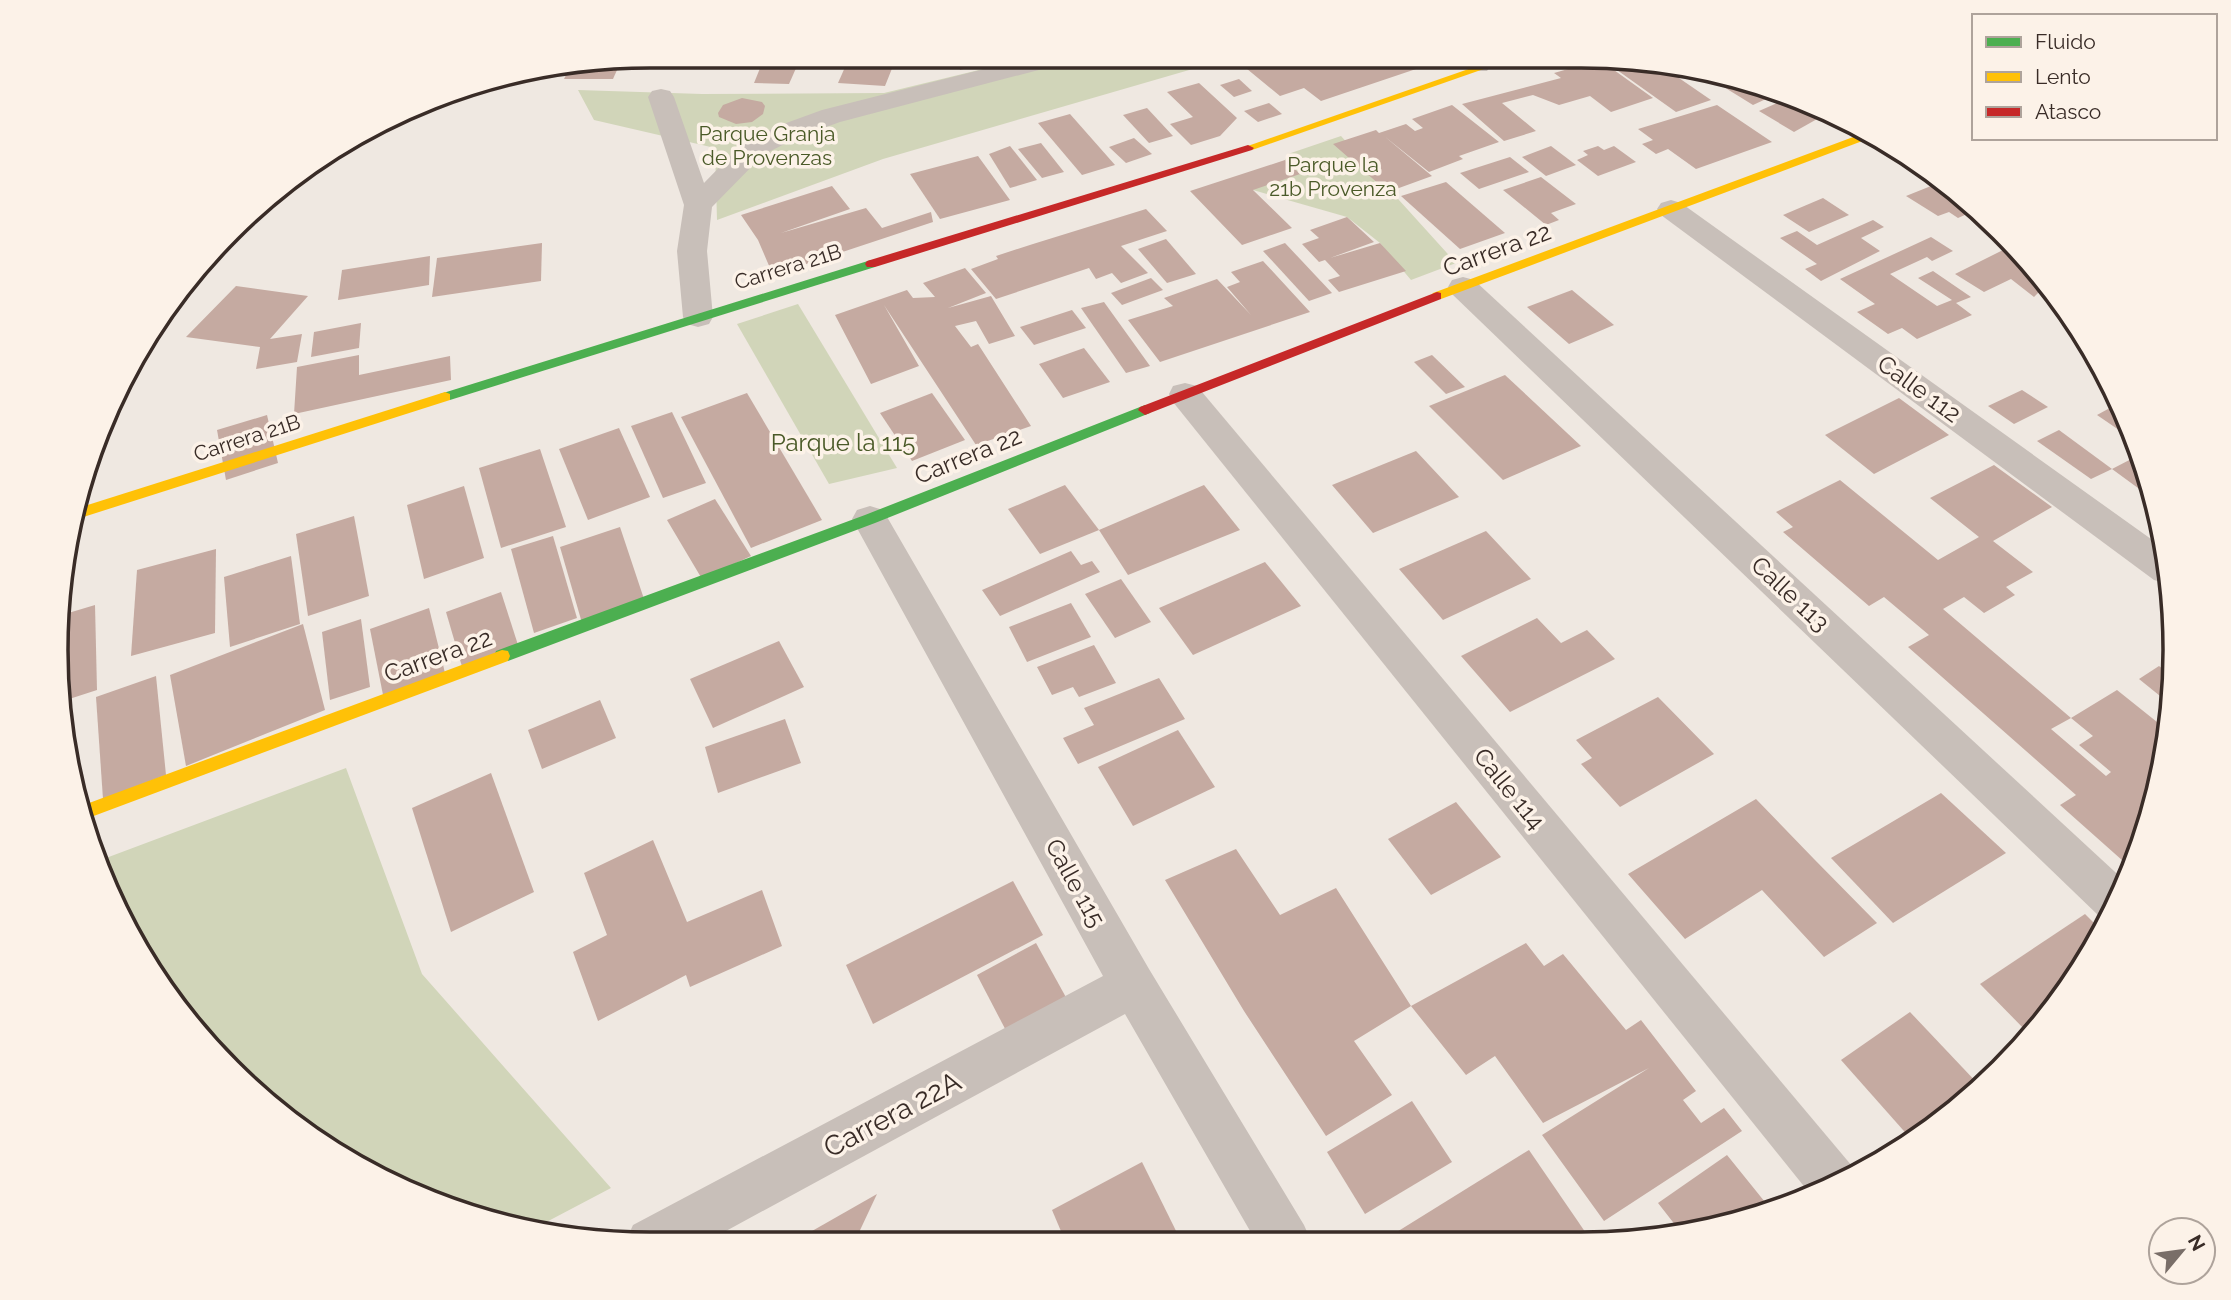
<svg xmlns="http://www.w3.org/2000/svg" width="2231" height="1300" viewBox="0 0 2231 1300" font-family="Raleway,sans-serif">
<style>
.green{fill:#d1d5b9}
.building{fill:#c5aaa1;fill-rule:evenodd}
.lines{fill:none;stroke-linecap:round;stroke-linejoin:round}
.lane{fill:#c8bfb9;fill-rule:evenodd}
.street{fill:#c8bfb9;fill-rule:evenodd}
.fast{fill:#4caf50;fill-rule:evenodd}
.slow{fill:#ffc107;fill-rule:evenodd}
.jam{fill:#c62828;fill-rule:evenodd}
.labels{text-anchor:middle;stroke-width:7;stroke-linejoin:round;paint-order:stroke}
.far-park-label{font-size:21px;fill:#4a5a28;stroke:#fcf2e8}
.far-street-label{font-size:21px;fill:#392c27;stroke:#fcf2e8}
.street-label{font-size:24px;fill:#392c27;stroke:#fcf2e8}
.park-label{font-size:24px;fill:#4a5a28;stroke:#fcf2e8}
.near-street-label{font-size:28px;fill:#392c27;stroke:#fcf2e8}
.rim{fill:none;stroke:#392c27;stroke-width:3.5}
</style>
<rect width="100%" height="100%" fill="#efe8e1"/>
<g class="green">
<polygon points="1032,57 1234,57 883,159 717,220 715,148 594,120 578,90 702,94 884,93"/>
<polygon points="1341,136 1456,263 1411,280 1380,243 1347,217 1253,190 1285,160 1288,154"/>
<polygon points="798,304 897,468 829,484 737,324"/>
<polygon points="346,768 422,974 611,1188 535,1228 459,1212 320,1144 179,1012 98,861"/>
</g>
<g class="building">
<polygon points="765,56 801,57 789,84 754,83"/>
<polygon points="850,56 897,56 885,86 838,83"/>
<polygon points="957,56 1006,56 1006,57 960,70"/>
<polygon points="1263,57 1330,57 1334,60 1343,57 1408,57 1422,67 1321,101 1304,88 1280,96 1241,64"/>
<polygon points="1414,57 1450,57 1450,58 1425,66"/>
<polygon points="1629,59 1660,65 1711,100 1676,112 1610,65"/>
<polygon points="1600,60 1653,98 1611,112 1590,96 1559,105 1533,95 1502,103 1536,131 1504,141 1462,104 1561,78 1554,73"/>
<polygon points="621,61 613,79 564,79 569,69"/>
<polygon points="1239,79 1252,91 1234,97 1220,85"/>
<polygon points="1731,79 1772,88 1781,92 1753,105 1719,84"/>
<polygon points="1199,83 1237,118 1220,136 1191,145 1170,124 1193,117 1167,92"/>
<polygon points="1791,97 1796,99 1826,114 1794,132 1759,111"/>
<polygon points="742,98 762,102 765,106 763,114 752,122 736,124 719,117 718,113 723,105"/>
<polygon points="1269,103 1282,114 1258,122 1244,111"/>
<polygon points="1452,105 1499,142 1459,156 1463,159 1429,172 1384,136 1432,176 1388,192 1333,144 1376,130 1379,133 1406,124 1415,131 1423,128 1412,119"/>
<polygon points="1717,105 1772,142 1696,169 1668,149 1656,154 1642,144 1653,140 1638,129"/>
<polygon points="1147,108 1173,136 1149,143 1123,115"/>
<polygon points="1070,114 1115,165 1082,175 1038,123"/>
<polygon points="1134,138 1152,154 1126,163 1109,147"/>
<polygon points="1041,143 1064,172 1042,178 1018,149"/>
<polygon points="1010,146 1037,180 1010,188 989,154"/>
<polygon points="1551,146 1576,165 1546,176 1522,157"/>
<polygon points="1598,146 1604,150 1614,146 1636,162 1598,176 1577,160 1588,155 1583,151"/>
<polygon points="978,156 1010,200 940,219 910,174"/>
<polygon points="1510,157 1529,172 1479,189 1460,173"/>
<polygon points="1285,160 1300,174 1253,190 1292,228 1242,245 1190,191"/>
<polygon points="1541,177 1576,204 1551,213 1559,220 1546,225 1503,190"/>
<polygon points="1446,182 1505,233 1460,249 1401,196"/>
<polygon points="1936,184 1975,209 1976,210 1958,218 1949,212 1938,216 1906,196"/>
<polygon points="832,186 850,209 781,233 866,208 882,228 931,212 933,222 773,275 758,240 741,215"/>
<polygon points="1823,198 1849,215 1809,232 1783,215"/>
<polygon points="1146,209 1167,231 1121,246 1148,273 1121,283 1112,273 1096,279 1089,268 996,299 971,269 998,259 996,256 1033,244"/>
<polygon points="1347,217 1374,242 1330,258 1380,243 1406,271 1339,292 1328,280 1340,276 1325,260 1319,262 1302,244 1319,238 1310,230"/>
<polygon points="1873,220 1884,227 1861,238 1880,251 1821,281 1805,269 1817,264 1780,238 1797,231 1817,245"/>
<polygon points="1931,237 1953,251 1932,261 1927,257 1890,274 1937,306 1952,300 1918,278 1933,271 1971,297 1956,303 1972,315 1917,339 1902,328 1888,334 1857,312 1875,304 1840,279"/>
<polygon points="1166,239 1196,274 1167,283 1138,249"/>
<polygon points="542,243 541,281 432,297 437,258"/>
<polygon points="1285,243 1332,293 1309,301 1263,251"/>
<polygon points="2013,245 2056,297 2042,289 2034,297 2011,279 1984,292 1955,274"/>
<polygon points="430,256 429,285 338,300 342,270"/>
<polygon points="1263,261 1310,312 1160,362 1128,320 1173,306 1164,298 1217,279 1251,315 1227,287 1240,282 1231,272"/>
<polygon points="965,268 986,293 948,308 991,296 1015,336 989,344 976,321 955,326 971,347 978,344 1031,426 976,445 884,305 919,366 871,384 835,315 907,290 913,298 935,297 923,283"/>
<polygon points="1151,278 1163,290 1122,305 1111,293"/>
<polygon points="236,286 308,296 270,339 302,334 297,362 256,369 260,347 186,337"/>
<polygon points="1572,290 1614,325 1569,344 1527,307"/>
<polygon points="1104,302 1150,366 1126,373 1081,308"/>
<polygon points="1072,310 1086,328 1034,345 1020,327"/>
<polygon points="2073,318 2075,320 2087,343 2064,326"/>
<polygon points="361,323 359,348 311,357 314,332"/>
<polygon points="1084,348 1110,382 1063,398 1039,364"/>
<polygon points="359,355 359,375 450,356 451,380 294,414 297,367"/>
<polygon points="1432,355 1465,387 1446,394 1414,362"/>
<polygon points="1505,375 1581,446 1503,480 1429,406"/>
<polygon points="2022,390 2048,407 2014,424 1988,406"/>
<polygon points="747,393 822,520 751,548 681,417"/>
<polygon points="932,393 965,440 912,461 880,413"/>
<polygon points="1899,398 1949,435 1874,474 1825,435"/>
<polygon points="2119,403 2130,422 2135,441 2097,415"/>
<polygon points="672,412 706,483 663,498 631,426"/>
<polygon points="267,415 278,463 226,480 217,430"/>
<polygon points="619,428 650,497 588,520 559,449"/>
<polygon points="2059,430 2112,469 2091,479 2037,441"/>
<polygon points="540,449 566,527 501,548 479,468"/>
<polygon points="1416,451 1459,497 1373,533 1332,485"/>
<polygon points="2139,455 2150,490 2153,499 2112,469"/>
<path d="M 1994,465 L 2052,507 L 1993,541 L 2033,572 L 2006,587 L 2015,595 L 1984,613 L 1964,597 L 1943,609 L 2071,718 L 2117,690 L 2167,730 L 2164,765 L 2132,869 L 2060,805 L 2076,795 L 1908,647 L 1929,635 L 1884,597 L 1869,606 L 1783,532 L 1793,527 L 1776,512 L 1840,480 L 1938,560 L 1979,537 L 1930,498 ZM 2071,718 L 2093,736 L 2079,745 L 2111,772 L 2106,776 L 2051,729 Z"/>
<polygon points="1065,485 1099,530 1040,554 1008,509"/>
<polygon points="1204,485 1240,530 1128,575 1099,530"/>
<polygon points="464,486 484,558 424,579 407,505"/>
<polygon points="715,499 751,556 702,579 667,520"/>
<polygon points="354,516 369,596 308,616 296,534"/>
<polygon points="620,527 645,602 582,623 560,547"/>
<polygon points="1486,531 1531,579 1443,620 1399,569"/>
<polygon points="553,536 577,618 534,633 511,549"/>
<polygon points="216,549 215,633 131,656 137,570"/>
<polygon points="1071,551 1081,565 1092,561 1100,572 1000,616 982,590"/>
<polygon points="291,556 300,624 230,647 224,577"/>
<polygon points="1265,562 1301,606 1193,655 1159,608"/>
<polygon points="1121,579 1151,622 1115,638 1085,594"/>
<polygon points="501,592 519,648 463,670 446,612"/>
<polygon points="1071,603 1091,637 1027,662 1009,627"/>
<polygon points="95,605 97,690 60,702 57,688 65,614"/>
<polygon points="429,608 446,677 384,700 370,629"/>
<polygon points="1537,618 1561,643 1587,630 1615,659 1510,712 1461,656"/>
<polygon points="361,619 370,687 330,700 322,632"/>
<polygon points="303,624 325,710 186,766 170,675"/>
<polygon points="779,641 804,687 713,728 690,679"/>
<polygon points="1094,645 1116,683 1079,697 1073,687 1052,695 1037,667"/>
<polygon points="2159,666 2172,676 2170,704 2139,679"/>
<polygon points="156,676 166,775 103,799 96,697"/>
<polygon points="1159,678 1185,719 1078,764 1063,738 1094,725 1084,708"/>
<polygon points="1658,697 1714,754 1620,807 1581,764 1592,758 1576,740"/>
<polygon points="600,700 616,738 542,769 528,730"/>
<polygon points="785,719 801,763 718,793 705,747"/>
<polygon points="1178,730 1215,787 1133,826 1098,767"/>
<polygon points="491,773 534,892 451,932 412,808"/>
<polygon points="1941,793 2006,853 1893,923 1831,858"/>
<polygon points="1756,799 1814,859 1877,923 1824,957 1762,890 1685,939 1628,874"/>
<polygon points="1456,802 1501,857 1431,895 1388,839"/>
<polygon points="653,840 687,922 762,890 782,946 690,987 686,975 598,1021 573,952 607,935 584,873"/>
<polygon points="1236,849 1280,915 1336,888 1411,1006 1354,1041 1392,1095 1326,1136 1244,1011 1165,880"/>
<polygon points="1013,881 1043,935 873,1024 846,965"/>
<polygon points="2085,914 2101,930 2075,980 2030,1035 1980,984"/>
<polygon points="1036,943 1073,1010 1013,1044 977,975"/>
<polygon points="1526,943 1544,966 1563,954 1626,1030 1641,1020 1696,1091 1683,1100 1701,1123 1724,1108 1742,1131 1604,1221 1542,1135 1649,1068 1543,1123 1495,1056 1466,1075 1411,1006"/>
<polygon points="1910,1012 1980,1086 1911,1139 1841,1060"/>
<polygon points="1412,1101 1452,1162 1365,1214 1327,1152"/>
<polygon points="1529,1150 1590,1239 1584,1243 1379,1243"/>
<polygon points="1727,1155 1773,1212 1666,1234 1676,1226 1658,1203"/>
<polygon points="1142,1162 1182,1243 1066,1243 1052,1210"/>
<polygon points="877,1194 854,1243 791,1243"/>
</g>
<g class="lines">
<polygon class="lane" points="1458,57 1481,57 1490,67 1487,71 1473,71"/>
<g class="street">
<polygon points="1032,57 1073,57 1069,62 840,122 796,138 763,155 712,207 707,251 713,317 709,324 698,327 687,324 683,317 677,251 684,205 648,97 652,91 661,89 670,91 674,97 704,183 743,143 778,126 822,110"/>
<polygon points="1671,200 1681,203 2165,549 2168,584 2154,580 1661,215 1657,209 1661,203"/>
<polygon points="1463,277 1474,280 2127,883 2107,919 2100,917 1452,294 1448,287 1452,280"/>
<polygon points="1185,383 1197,386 1852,1166 1855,1175 1811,1195 1173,402 1169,394 1173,386"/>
<polygon points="870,506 883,510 1149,969 1304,1225 1312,1243 1257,1243 1125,1014 704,1243 625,1243 633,1225 1103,976 852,519 857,510"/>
</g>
<g class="fast">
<polygon points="871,260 875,261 875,267 450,400 440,400 438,397 440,394"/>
<polygon points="1145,405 1152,410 1150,413 875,523 508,661 496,661 494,656 496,651 865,515"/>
</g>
<g class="slow">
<polygon points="1503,57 1518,57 1252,150 1242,148"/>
<polygon points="1864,133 1873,137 1441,299 1433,299 1431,296 1433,293"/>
<polygon points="445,392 450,394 450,400 74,520 75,509"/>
<polygon points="502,650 508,651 510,656 508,661 83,820 81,806"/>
</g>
<g class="jam">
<polygon points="1248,145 1254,148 1252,150 875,267 867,267 865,264 867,261"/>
<polygon points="1437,292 1441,293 1441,299 1150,413 1145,415 1138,410 1140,407"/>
</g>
</g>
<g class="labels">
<g class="far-park-label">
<text x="767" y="141">Parque Granja<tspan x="767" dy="24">de Provenzas</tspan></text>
<text x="1333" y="172">Parque la<tspan x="1333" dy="24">21b Provenza</tspan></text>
</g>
<g class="far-street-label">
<text transform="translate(788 267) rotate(-17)" y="7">Carrera 21B</text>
<text transform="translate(247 438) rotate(-18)" y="7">Carrera 21B</text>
</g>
<g class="street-label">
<text transform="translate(1497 250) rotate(-20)" y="8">Carrera 22</text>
<text transform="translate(1919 389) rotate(36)" y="8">Calle 112</text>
<text transform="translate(968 456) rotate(-22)" y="8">Carrera 22</text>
<text transform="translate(1790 594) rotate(43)" y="8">Calle 113</text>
<text transform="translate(438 656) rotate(-20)" y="8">Carrera 22</text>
<text transform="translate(1509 789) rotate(51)" y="8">Calle 114</text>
<text transform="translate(1075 883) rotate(61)" y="8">Calle 115</text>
</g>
<g class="park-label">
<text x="843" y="451">Parque la 115</text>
</g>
<g class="near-street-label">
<text transform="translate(892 1114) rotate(-28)" y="10">Carrera 22A</text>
</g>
</g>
<path d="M0 0H2231V1300H0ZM650 68H1581A582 582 0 0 1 2163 650V650A582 582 0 0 1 1581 1232H650A582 582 0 0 1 68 650V650A582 582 0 0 1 650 68Z" fill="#fcf2e8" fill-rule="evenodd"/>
<path class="rim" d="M650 68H1581A582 582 0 0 1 2163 650V650A582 582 0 0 1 1581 1232H650A582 582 0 0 1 68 650V650A582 582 0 0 1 650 68Z"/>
<rect x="1972" y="14" width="245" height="126" fill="#fcf2e8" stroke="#aea39b" stroke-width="2"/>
<rect x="1986" y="37" width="35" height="10" fill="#4caf50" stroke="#aea39b" stroke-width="2"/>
<text x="2035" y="49" font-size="21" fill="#392c27">Fluido</text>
<rect x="1986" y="72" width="35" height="10" fill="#ffc107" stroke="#aea39b" stroke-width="2"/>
<text x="2035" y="84" font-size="21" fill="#392c27">Lento</text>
<rect x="1986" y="107" width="35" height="10" fill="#c62828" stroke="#aea39b" stroke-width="2"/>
<text x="2035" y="119" font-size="21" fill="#392c27">Atasco</text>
<g transform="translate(2182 1251) rotate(61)"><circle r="33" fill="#fcf2e8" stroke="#aea39b" stroke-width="2"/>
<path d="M0-5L12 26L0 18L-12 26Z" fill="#796e68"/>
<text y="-10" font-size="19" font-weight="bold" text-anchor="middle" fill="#392c27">N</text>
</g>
</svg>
